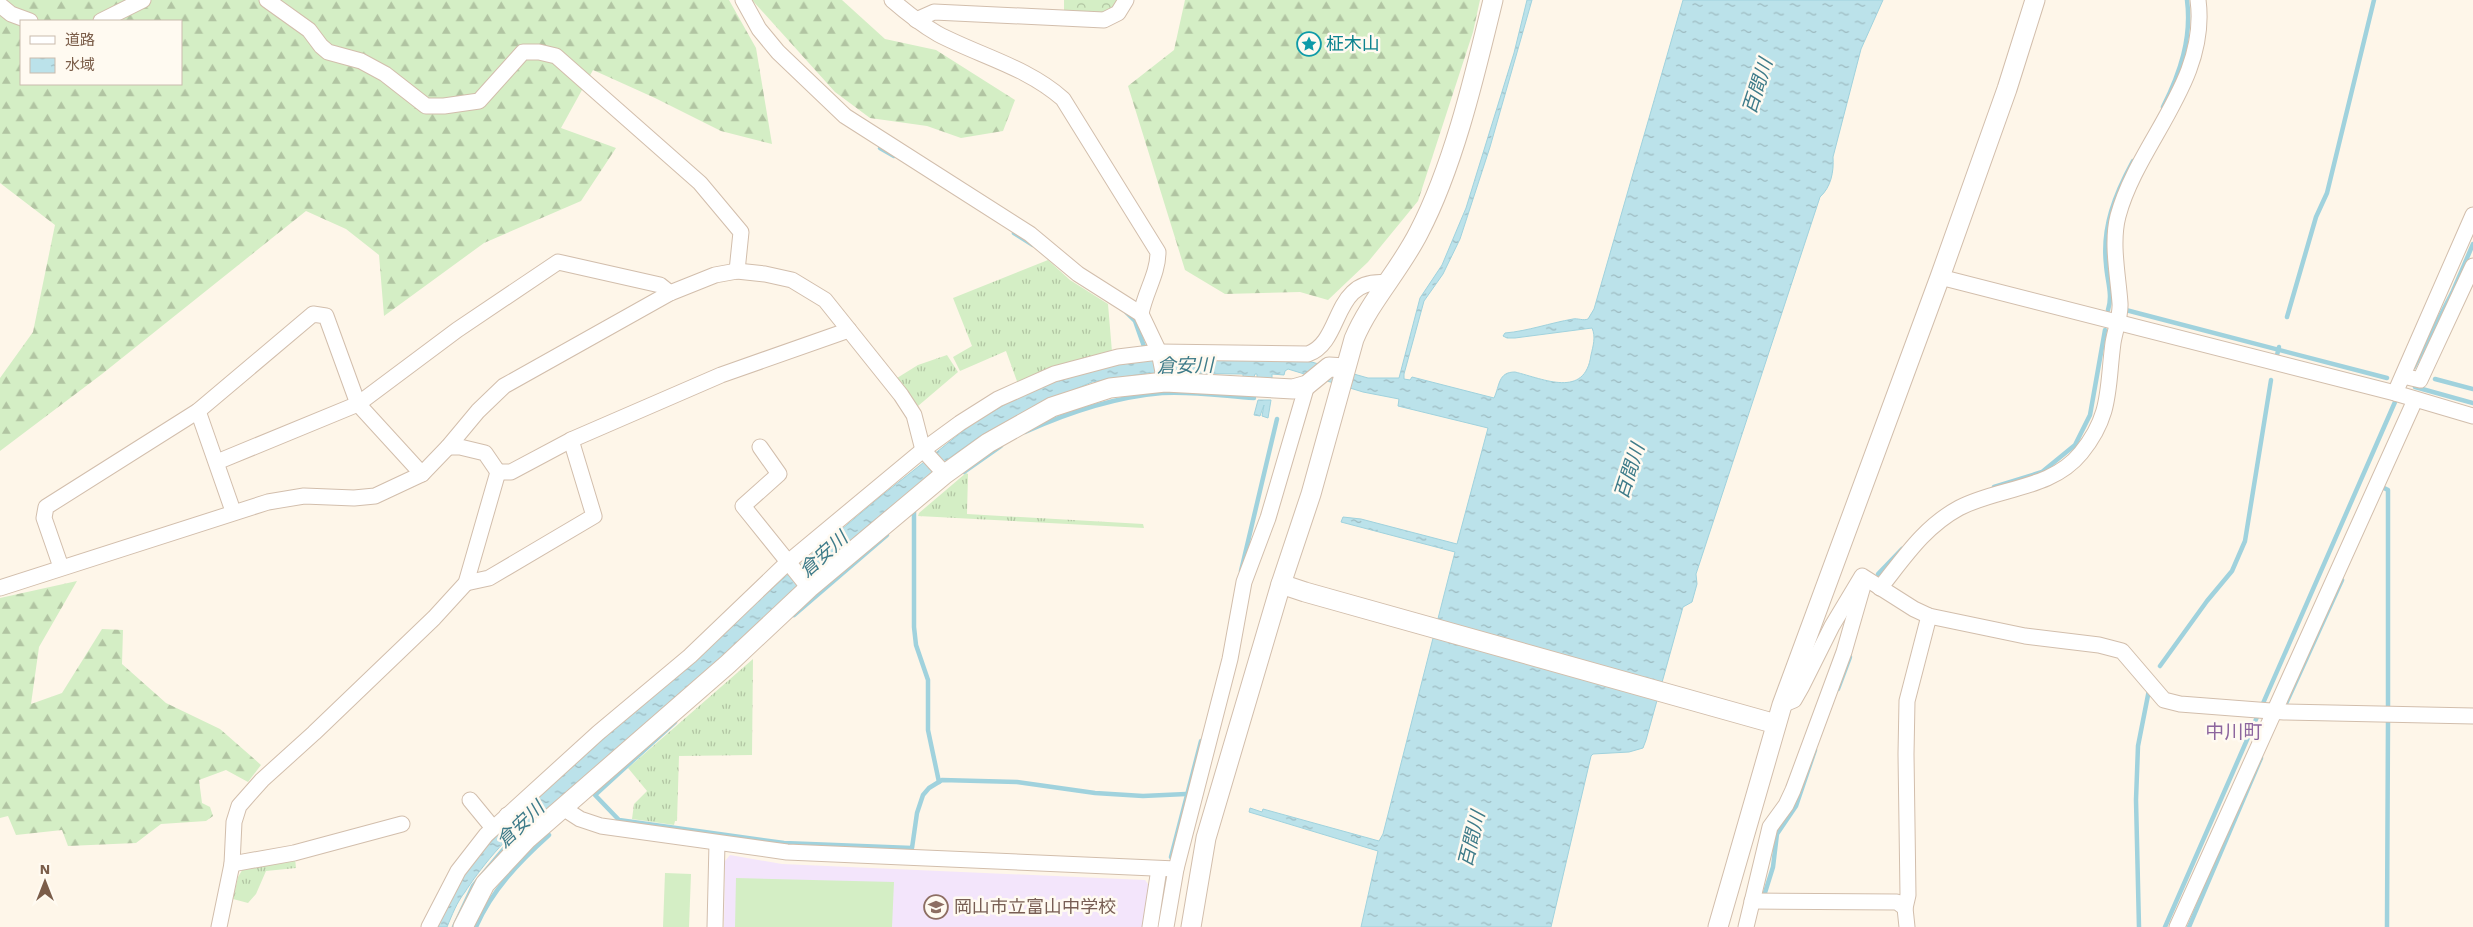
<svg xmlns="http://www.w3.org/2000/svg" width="2473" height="927" viewBox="0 0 2473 927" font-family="'Work Sans','Noto Sans JP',sans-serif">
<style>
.education{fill:#f3e5fb}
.grass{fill:url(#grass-tufts)}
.forest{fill:url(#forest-firs);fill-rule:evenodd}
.park{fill:url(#park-crowns)}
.pitch{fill:#d4eec5}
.water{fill:url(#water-ripples);stroke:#a0d2dd}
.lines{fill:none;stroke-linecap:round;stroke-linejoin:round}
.stream{stroke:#a0d2dd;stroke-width:4.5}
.minor-casing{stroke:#d2beac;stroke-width:17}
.tertiary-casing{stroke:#d2beac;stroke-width:21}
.minor{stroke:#fff;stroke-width:15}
.tertiary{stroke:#fff;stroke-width:19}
.labels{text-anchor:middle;stroke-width:5;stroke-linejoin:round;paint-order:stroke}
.culture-label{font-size:18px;fill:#0d838f;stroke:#fffaf1;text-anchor:start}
.education-label{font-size:18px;fill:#785e54;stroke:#fffaf1;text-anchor:start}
.water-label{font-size:19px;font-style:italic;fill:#3e7b89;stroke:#fffaf1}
.neighbourhood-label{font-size:19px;fill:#8d659e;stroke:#fffaf1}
</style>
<defs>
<pattern id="grass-tufts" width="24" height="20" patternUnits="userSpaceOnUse" patternTransform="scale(1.25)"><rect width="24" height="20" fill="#d4eec5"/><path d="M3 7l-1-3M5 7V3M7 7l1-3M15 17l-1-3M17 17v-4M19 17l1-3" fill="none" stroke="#b1c4a2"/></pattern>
<pattern id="forest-firs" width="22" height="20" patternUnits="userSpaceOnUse" patternTransform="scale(1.25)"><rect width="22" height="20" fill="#d4eec5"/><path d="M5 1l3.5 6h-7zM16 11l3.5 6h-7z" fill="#b1c4a2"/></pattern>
<pattern id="park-crowns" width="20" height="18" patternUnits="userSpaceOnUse" patternTransform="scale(1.25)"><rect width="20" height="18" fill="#d4eec5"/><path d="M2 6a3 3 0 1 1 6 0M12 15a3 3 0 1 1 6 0" fill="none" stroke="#b1c4a2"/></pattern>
<pattern id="water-ripples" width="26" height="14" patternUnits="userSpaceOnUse" patternTransform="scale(1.25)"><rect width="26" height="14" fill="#bbe2ea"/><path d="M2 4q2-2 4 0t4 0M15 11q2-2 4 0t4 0" fill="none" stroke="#9dbac0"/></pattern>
</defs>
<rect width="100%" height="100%" fill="#fef6e9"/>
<polygon class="education" points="730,855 782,864 1145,880 1151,888 1145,927 724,927 725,861"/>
<g class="grass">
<path d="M 1048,260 L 1070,280 L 1108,304 L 1112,352 C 1078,358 1049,370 1018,384 L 1006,351 L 960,371 L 953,357 L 972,346 L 953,298 Z"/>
<polygon points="947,355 958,372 918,406 897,378 918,365"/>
<polygon points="966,473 968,474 967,514 1143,524 1144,528 918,516 919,513"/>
<polygon points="753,659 752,755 679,756 677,821 675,821 674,825 632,819 634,804 647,791 628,768"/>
<polygon points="295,858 296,868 266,871 256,894 248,903 233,899 238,877 244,867"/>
</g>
<g class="forest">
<path d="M 0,0 L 729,0 L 756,48 L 772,144 L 721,131 L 655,98 L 593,70 L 561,128 L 616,148 L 581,201 L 484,243 L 384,316 L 379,255 L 346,229 L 306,211 L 102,374 L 0,451 L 0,378 L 33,332 L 55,225 L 0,183 ZM 21,21 L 181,21 L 181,84 L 21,84 Z"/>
<polygon points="752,0 842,0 885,39 936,50 1015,100 1003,131 961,138 927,126 870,118 835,92"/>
<polygon points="1185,0 1480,0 1473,32 1418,201 1368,262 1328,300 1300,292 1225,294 1185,270 1128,86 1174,50"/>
<polygon points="77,581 39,647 31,704 62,693 102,629 123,630 122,664 166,703 220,729 261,765 248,782 226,770 199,780 202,803 210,807 213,816 206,821 161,824 136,843 68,846 62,830 16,835 8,816 0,818 0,598"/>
</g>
<path class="park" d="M 1064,0 L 1118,0 C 1107,20 1084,13 1064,12 Z"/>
<g class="pitch">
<polygon points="665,873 691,874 689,927 663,927"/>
<polygon points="736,878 894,882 892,927 735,927"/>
</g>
<g class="water">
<path d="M 1527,0 L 1532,0 L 1490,147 L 1460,239 L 1443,274 L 1424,301 L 1404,374 L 1404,379 L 1410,380 L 1412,377 L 1494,398 C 1500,385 1498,372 1515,372 C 1544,379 1585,399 1591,355 C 1593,346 1596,337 1592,328 L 1515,338 L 1507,338 L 1503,336 L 1505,333 C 1528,331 1550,323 1573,319 C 1578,318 1583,321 1588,319 L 1594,309 L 1683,0 L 1883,0 L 1861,49 L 1833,157 C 1834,172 1831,187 1820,197 L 1696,574 L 1697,584 L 1692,602 L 1683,607 L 1646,740 L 1643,748 L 1629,752 L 1593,754 L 1591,756 L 1551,927 L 1361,927 L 1378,851 L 1249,812 L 1250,808 L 1262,812 L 1263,809 L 1379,841 L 1383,834 L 1455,552 L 1341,522 L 1343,517 L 1361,519 L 1457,544 L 1488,428 L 1398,406 L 1399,399 L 1363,392 L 1288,369 L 1285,371 L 1284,375 L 1272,374 L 1272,379 L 1257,378 L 1257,374 L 1255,374 L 1254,377 L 1243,378 L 1243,374 L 1148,373 L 1092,382 L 1029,409 L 980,436 L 948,459 L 923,484 L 889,508 L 827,560 L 706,671 L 530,825 C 512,826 475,876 465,892 C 457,902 452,915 447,927 L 436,927 L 457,886 L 472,863 L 506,826 L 784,578 L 880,497 L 972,424 L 1021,395 L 1088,369 L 1152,358 L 1301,359 L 1368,378 L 1399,378 L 1420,298 L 1442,265 L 1466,208 L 1514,53 Z"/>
<polygon points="1258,400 1271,400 1268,418 1262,416 1264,405 1260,416 1254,415"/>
</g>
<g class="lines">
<g class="stream">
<path d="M 2163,107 C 2180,73 2192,38 2187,0"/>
<polyline points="880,148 894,156"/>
<polyline points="1014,233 1033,245"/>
<polyline points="2122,309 2387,378"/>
<path d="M 2108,310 C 2113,294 2107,281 2106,264 C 2102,227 2115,194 2133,161"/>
<polyline points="1126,312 1135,321 1146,352"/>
<polyline points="2287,317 2316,217 2327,193 2374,0"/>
<polyline points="2277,355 2279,347"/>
<polyline points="2414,367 2453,291 2473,244"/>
<polyline points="2435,379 2473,389"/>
<polyline points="2415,387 2473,403"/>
<path d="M 1025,432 C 1067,413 1115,397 1162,393 C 1192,391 1224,396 1254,398"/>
<polyline points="964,472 1001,446"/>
<polyline points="1994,487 2042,472 2075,445 2090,415 2105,330"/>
<polyline points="2382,487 2388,490 2388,710"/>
<polyline points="914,512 914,627 916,645 928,680 928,730 939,782"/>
<polyline points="1241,571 1277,419"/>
<polyline points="1878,574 1902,549"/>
<polyline points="794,615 887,535"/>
<polyline points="2160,666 2207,601 2232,571 2245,541 2271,380"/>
<polyline points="1838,689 1850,657"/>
<polyline points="2284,708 2342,580"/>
<polyline points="675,722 595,795 619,820 784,843 912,848 917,813 923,795 929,788 942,780 1017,782 1095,793 1143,796 1186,794"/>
<polyline points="1171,857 1201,741"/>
<polyline points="1763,899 1773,867 1777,834 1796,806 1815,750"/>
<polyline points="454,927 473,886 518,832"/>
<path d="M 476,927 C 492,890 519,862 549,835"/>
<polyline points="1158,927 1165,882"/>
<polyline points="2139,927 2136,800 2138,746 2149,690"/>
<polyline points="2165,927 2395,402"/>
<polyline points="2189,927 2261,758"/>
<polyline points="2387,927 2388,721"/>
</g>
<g class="minor-casing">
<g id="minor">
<polyline points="267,0 309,30 321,46 328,52 361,61 385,74 426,106 444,106 479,101 523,52 539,52 556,56 700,183 741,232 737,271"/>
<polyline points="743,0 759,29 778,52 845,116 1030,234 1078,274 1141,314 1159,352 1165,382"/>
<path d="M 892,0 C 907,13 921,24 938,34 C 980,56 1027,67 1063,99 L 1158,252 C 1158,274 1145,292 1141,314"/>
<polyline points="0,5 11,14 30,21"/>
<polyline points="916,20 934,12 1104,20 1118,13 1126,0"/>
<polyline points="101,21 143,0"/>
<polyline points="1940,277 2395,393 2473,416"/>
<polyline points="2403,376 2420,380 2473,266"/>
<polyline points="2395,393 2473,215"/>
<polyline points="198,411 233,511"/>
<polyline points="448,447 460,447 485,453 498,472"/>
<polyline points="760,447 779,474 743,506 809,588"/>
<polyline points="217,462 358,404 457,330 558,262 660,285 670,293"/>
<polyline points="498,472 511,472 571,440 721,375 849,330"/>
<polyline points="61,567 44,518 46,507 198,411 313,314 326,316 358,404 422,474"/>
<polyline points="466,583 489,578 594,516 571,440"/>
<polyline points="0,588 268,502 304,496 354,498 375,496 422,474 448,447 478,411 504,386 670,293 715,275 737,271 765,274 792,280 825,300 901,395 914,415 923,450 945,474"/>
<path d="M 1880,588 C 1904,558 1924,527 1959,508 C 1999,487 2051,490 2081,453 C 2112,415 2107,388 2113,343 C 2115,330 2121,315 2120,303 C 2118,275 2111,243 2118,216 C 2138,142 2209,81 2198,0"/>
<polyline points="1782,705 1794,700 1802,686 1832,626 1862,576 1914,609 1929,616 2025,636 2099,645 2122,651 2164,700 2180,704 2284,712 2473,716"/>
<polyline points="470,800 493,828"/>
<polyline points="563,808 580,819 601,826 787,852 1176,869"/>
<polyline points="507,815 527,839"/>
<polyline points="232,864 294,853 402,824"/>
<polyline points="1752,901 1897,902 1905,908 1907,927"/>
<polyline points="1905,908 1908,895 1906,754 1907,701 1929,616"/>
<polyline points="219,927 232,864 234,822 239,806 262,780 314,733 434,618 466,583 498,472"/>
<path d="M 429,927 L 458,871 L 486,835 L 598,733 L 690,656 L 787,563 L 923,450 L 960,423 L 998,399 L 1054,374 L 1118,357 L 1159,352 L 1308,354 C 1344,341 1331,277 1387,283"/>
<polyline points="715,927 717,843"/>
<polyline points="1150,927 1159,869"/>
<polyline points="1166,927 1176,869 1230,659 1244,582 1268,518 1307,385"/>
<polyline points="1746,927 1770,827 1786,805 1793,790 1844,652 1865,579"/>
<polyline points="2177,927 2415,400"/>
</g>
</g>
<g class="tertiary-casing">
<g id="tertiary">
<polyline points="1281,584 1305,592 1776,724"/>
<polyline points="463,927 485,884 527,839 728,664 809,588 945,474 988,443 1052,407 1110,388 1165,382 1293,389 1307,385 1329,367 1345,368"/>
<path d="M 1191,927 L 1206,838 L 1281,584 L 1311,494 L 1354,339 C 1370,301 1400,270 1419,232 C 1454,165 1475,74 1493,0"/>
<polyline points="1718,927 1782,705 1940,277 2007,89 2035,0"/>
</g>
</g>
<use href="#minor" class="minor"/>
<use href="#tertiary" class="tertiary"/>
</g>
<defs>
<g id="sight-ring" transform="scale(1.25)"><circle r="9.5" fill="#fffaf1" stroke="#0f9aa8" stroke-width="1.5"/><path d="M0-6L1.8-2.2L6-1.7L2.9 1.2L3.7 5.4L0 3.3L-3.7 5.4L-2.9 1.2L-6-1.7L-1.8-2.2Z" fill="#0f9aa8"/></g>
<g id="school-ring" transform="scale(1.25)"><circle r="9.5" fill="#fffaf1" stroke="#8d6e63" stroke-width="1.5"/><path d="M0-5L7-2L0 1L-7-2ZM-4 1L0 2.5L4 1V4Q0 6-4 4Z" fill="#8d6e63"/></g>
</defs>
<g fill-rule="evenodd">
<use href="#sight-ring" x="1309" y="44"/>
<use href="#school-ring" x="936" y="907"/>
</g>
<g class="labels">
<g class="culture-label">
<text x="1326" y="50">柾木山</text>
</g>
<g class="education-label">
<text x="954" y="913">岡山市立富山中学校</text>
</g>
<g class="water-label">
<text transform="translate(1757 86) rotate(-72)" y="7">百間川</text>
<text transform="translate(1185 365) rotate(-1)" y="7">倉安川</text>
<text transform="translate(1629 471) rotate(-72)" y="7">百間川</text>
<text transform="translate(823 554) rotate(-42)" y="7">倉安川</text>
<text transform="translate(520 824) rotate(-44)" y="7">倉安川</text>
<text transform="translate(1471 839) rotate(-76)" y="7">百間川</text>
</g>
<g class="neighbourhood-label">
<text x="2234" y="738">中川町</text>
</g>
</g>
<rect x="20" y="20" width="162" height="65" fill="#fffaf1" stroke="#cabbae"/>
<rect x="30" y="36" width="25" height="8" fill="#ffffff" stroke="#cabbae"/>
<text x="65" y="45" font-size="15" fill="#7b5d49">道路</text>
<rect x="30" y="58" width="25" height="15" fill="url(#water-ripples)" stroke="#cabbae"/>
<text x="65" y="70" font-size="15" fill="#7b5d49">水域</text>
<g transform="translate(45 882)" stroke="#fffaf1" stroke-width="4" paint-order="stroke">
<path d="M0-4L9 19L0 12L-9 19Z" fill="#7b5d49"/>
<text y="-8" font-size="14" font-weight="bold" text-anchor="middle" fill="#7b5d49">N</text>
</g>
</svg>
